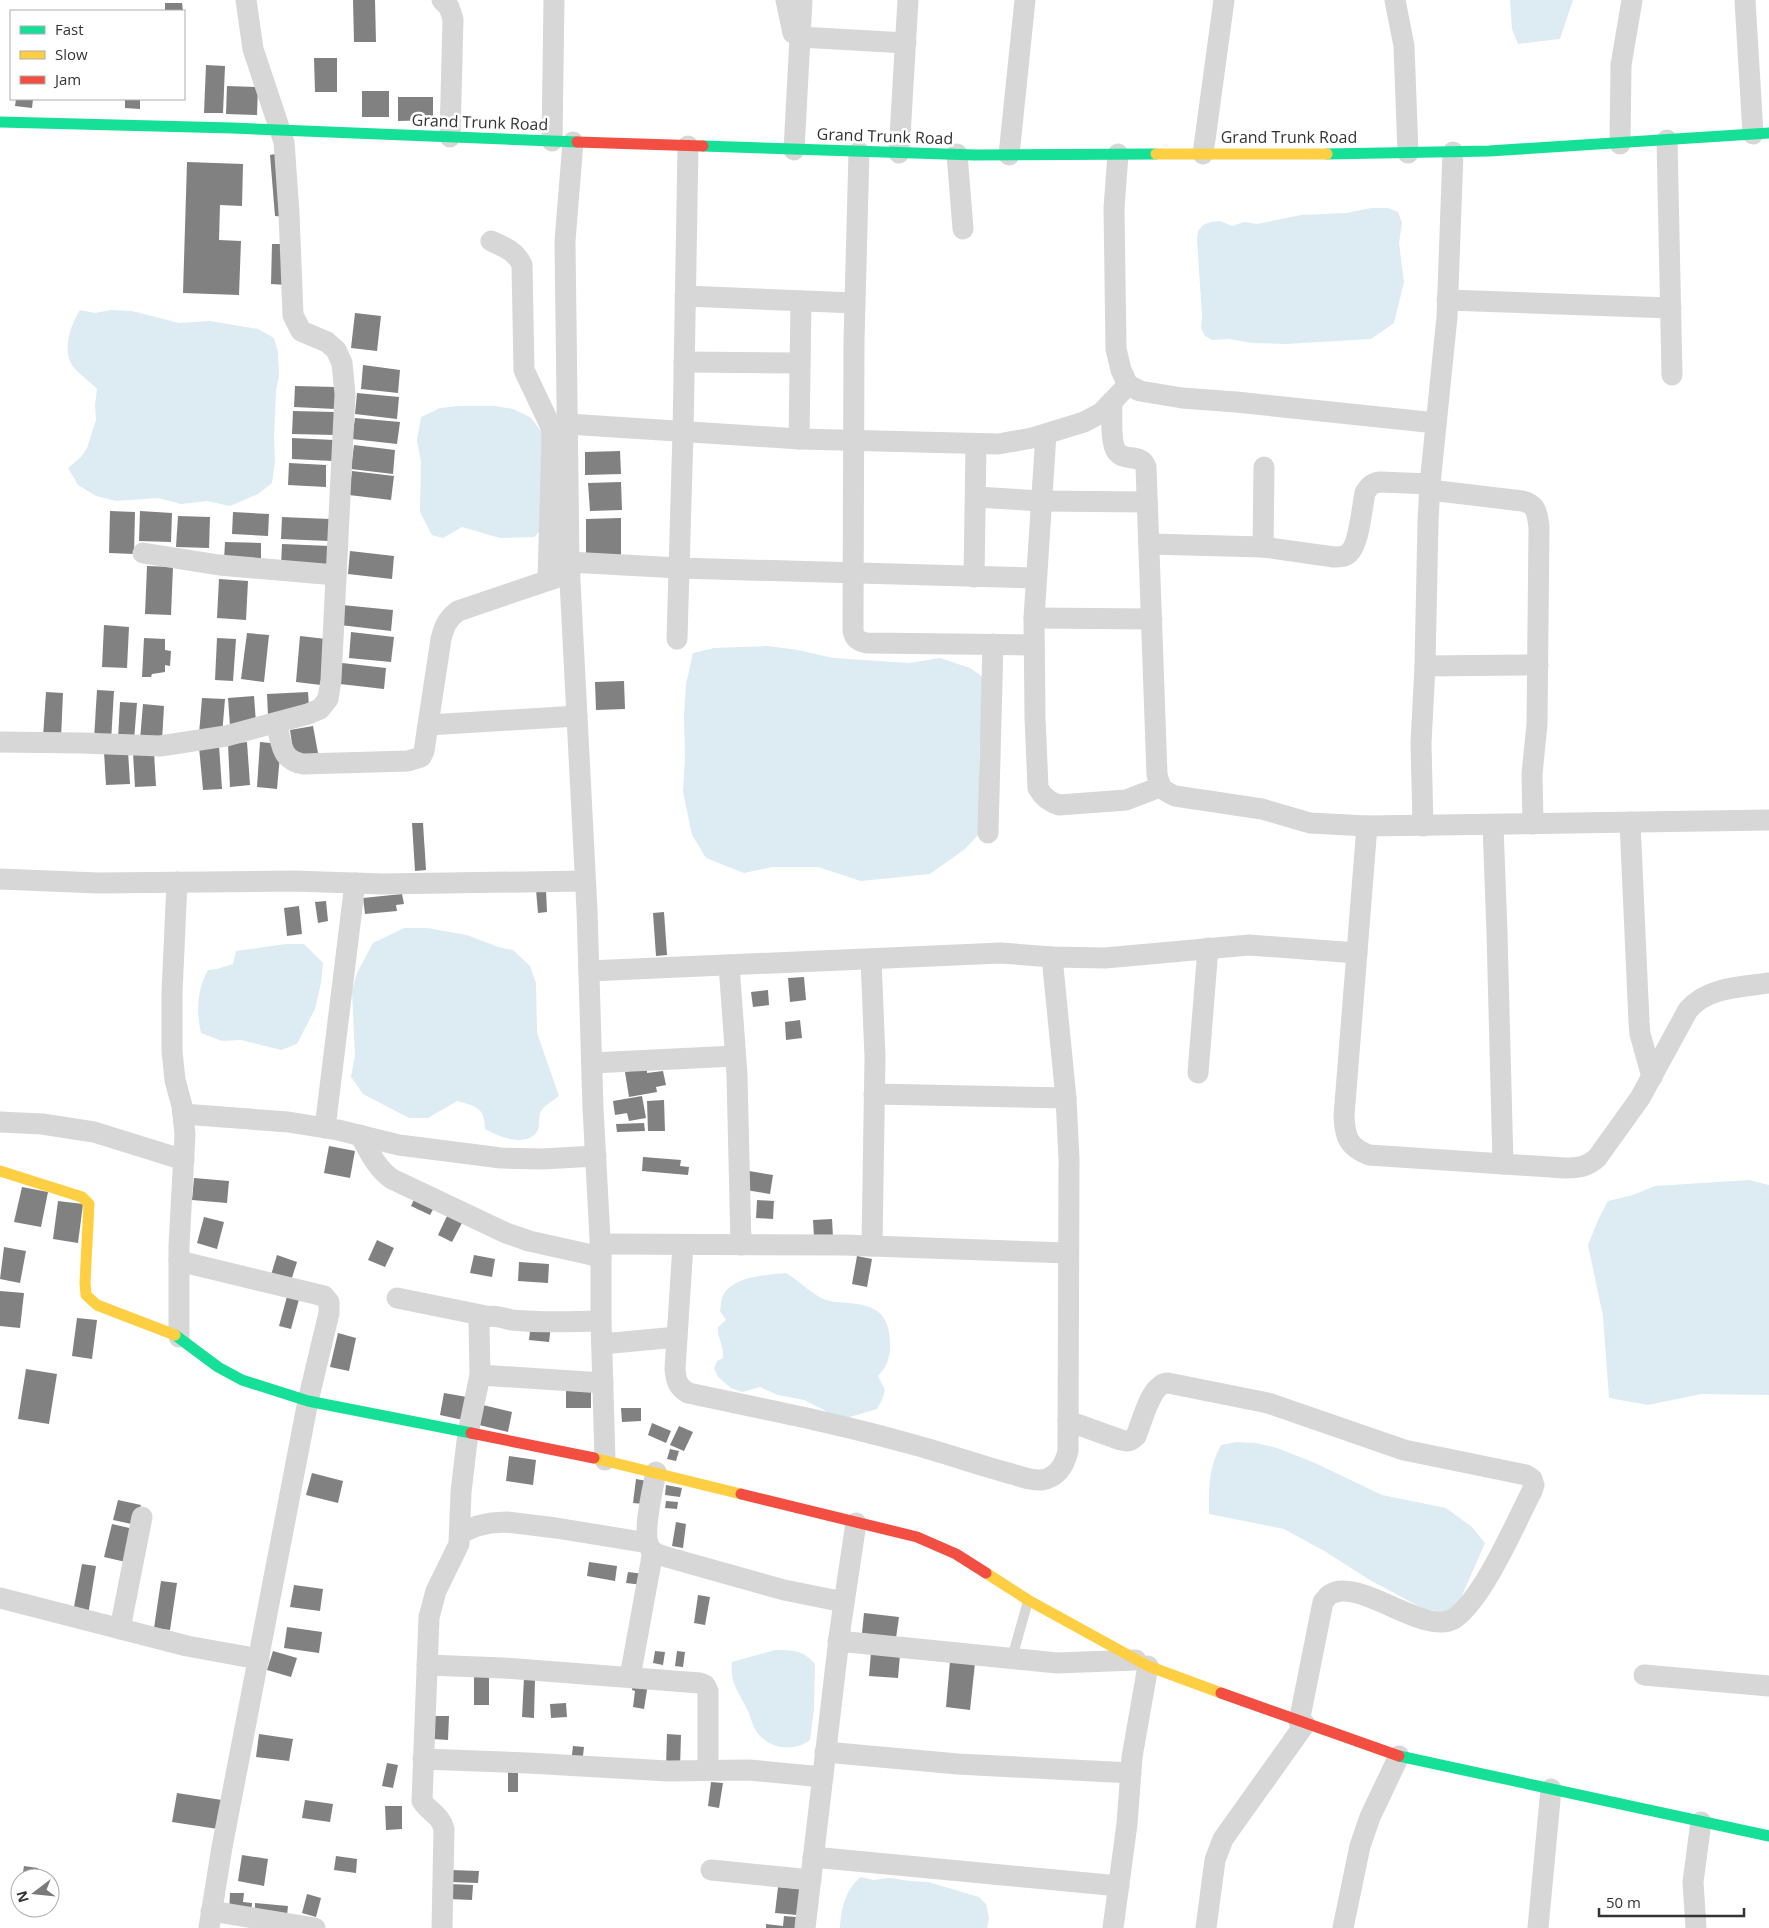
<svg xmlns="http://www.w3.org/2000/svg" width="1769" height="1928" viewBox="0 0 1769 1928" font-family="'Open Sans',sans-serif">
<style>
.water{fill:#ddebf3}
.building{fill:#818181}
.lines{fill:none;stroke-linecap:round;stroke-linejoin:round}
.lane{stroke:#d7d7d7;stroke-width:10}
.street{stroke:#d7d7d7;stroke-width:21}
.fast{stroke:#16e098;stroke-width:11}
.slow{stroke:#ffcf43;stroke-width:11}
.jam{stroke:#f24e42;stroke-width:11}
.labels{text-anchor:middle;stroke-width:5;stroke-linejoin:round;paint-order:stroke}
.street-label{font-size:16px;fill:#333;stroke:#fff}
</style>
<rect width="100%" height="100%" fill="#fff"/>
<g class="water">
<polygon points="1510,0 1573,0 1560,39 1518,44 1512,29"/>
<polygon points="1371,208 1388,208 1398,212 1402,223 1399,243 1404,282 1394,323 1371,339 1286,344 1252,343 1229,339 1212,340 1205,336 1201,328 1202,315 1197,240 1198,231 1203,225 1211,222 1220,221 1232,226 1244,222 1257,224 1301,215 1346,213"/>
<path d="M 80,310 L 95,313 L 111,310 L 132,311 L 179,323 L 210,321 L 258,329 L 274,338 L 278,352 L 279,375 L 276,391 L 274,437 L 275,462 L 272,483 L 258,494 L 230,506 L 207,501 L 181,504 L 158,498 L 116,501 L 96,496 L 78,485 L 68,468 L 81,457 L 87,448 L 96,420 L 95,405 L 97,389 C 91,382 76,372 72,365 C 62,349 71,324 80,310 Z"/>
<polygon points="458,406 495,406 513,409 530,417 542,432 542,529 534,537 500,538 462,527 443,538 432,535 420,512 421,462 417,440 421,417 440,408"/>
<polygon points="768,646 798,650 833,658 909,663 940,658 970,668 983,677 979,759 980,833 965,849 930,874 861,881 818,867 772,867 744,873 706,858 692,835 683,792 685,757 684,715 686,684 693,653 714,648"/>
<path d="M 404,928 L 427,928 L 467,935 L 498,947 L 513,950 L 530,966 L 536,983 L 537,1033 L 559,1096 C 554,1100 545,1105 541,1111 C 538,1116 540,1125 538,1130 C 528,1149 497,1136 485,1129 C 485,1107 475,1106 457,1101 L 428,1118 L 409,1118 L 363,1094 L 351,1077 L 355,1055 L 352,991 L 357,973 L 373,943 Z"/>
<path d="M 286,944 L 304,944 L 323,963 L 321,983 L 315,1009 L 297,1044 L 281,1050 L 241,1040 L 222,1041 L 201,1033 C 196,1012 197,989 208,970 L 217,969 L 233,964 L 236,951 Z"/>
<polygon points="1749,1180 1769,1185 1769,1395 1701,1394 1648,1405 1609,1398 1603,1316 1588,1245 1599,1218 1608,1201 1633,1195 1655,1186"/>
<path d="M 786,1273 C 798,1280 810,1292 821,1298 C 830,1302 837,1302 847,1303 C 876,1305 890,1313 890,1345 C 891,1356 886,1369 878,1376 L 885,1390 L 882,1400 L 877,1409 L 850,1417 L 835,1418 L 824,1410 L 804,1400 L 778,1395 L 760,1387 L 742,1392 L 731,1388 L 718,1377 L 714,1368 L 717,1361 L 723,1358 C 724,1344 717,1339 718,1327 L 726,1320 L 720,1311 C 721,1306 721,1299 723,1295 C 734,1276 766,1275 786,1273 Z"/>
<path d="M 1236,1442 L 1256,1443 L 1277,1448 L 1315,1463 L 1382,1495 L 1446,1508 L 1472,1527 L 1485,1543 L 1457,1607 L 1443,1612 L 1424,1609 L 1368,1579 L 1326,1552 L 1284,1529 L 1209,1514 C 1209,1487 1208,1470 1221,1445 Z"/>
<path d="M 775,1650 C 792,1650 804,1650 815,1664 L 814,1709 L 810,1740 C 792,1754 764,1748 754,1727 C 751,1721 750,1714 747,1709 C 738,1690 730,1684 732,1662 Z"/>
<path d="M 861,1877 L 874,1880 L 889,1878 L 910,1881 L 928,1882 L 979,1897 L 986,1904 L 989,1918 L 987,1928 L 840,1928 C 841,1910 845,1889 861,1877 Z"/>
</g>
<g class="building">
<polygon points="353,0 375,0 376,42 354,42"/>
<polygon points="165,3 182,3 183,11 165,11"/>
<polygon points="314,58 337,58 337,92 315,92"/>
<polygon points="206,65 225,66 223,113 204,113"/>
<polygon points="227,86 258,87 257,115 226,114"/>
<rect x="362" y="91" width="27" height="26"/>
<polygon points="398,97 433,97 433,120 398,121"/>
<polygon points="16,99 33,99 32,108 15,106"/>
<polygon points="125,99 140,99 140,109 125,108"/>
<polygon points="280,153 286,217 275,216 270,155"/>
<polygon points="187,162 243,164 242,206 220,205 219,240 241,241 239,295 183,293"/>
<polygon points="272,244 288,244 287,285 271,284"/>
<polygon points="355,313 381,316 377,351 351,348"/>
<polygon points="363,365 400,370 398,393 361,389"/>
<polygon points="295,386 336,387 335,409 294,407"/>
<polygon points="357,393 399,397 397,419 355,414"/>
<polygon points="293,411 335,412 335,435 292,434"/>
<polygon points="355,418 400,422 397,444 352,439"/>
<polygon points="292,438 334,440 333,461 292,459"/>
<polygon points="354,445 395,450 393,474 351,469"/>
<polygon points="620,451 621,474 585,475 585,452"/>
<polygon points="289,463 326,465 326,487 288,485"/>
<polygon points="352,471 394,476 391,500 349,495"/>
<polygon points="621,482 622,510 590,511 588,483"/>
<polygon points="110,511 135,512 134,554 109,553"/>
<polygon points="140,511 172,513 171,542 139,541"/>
<polygon points="233,512 269,514 268,536 232,534"/>
<polygon points="178,516 210,517 209,548 176,547"/>
<polygon points="282,517 330,519 329,541 281,539"/>
<polygon points="621,518 621,555 586,555 586,519"/>
<polygon points="225,542 261,543 261,561 224,560"/>
<polygon points="282,544 330,546 330,567 281,565"/>
<polygon points="350,551 394,556 392,579 348,574"/>
<polygon points="147,566 173,567 171,615 145,614"/>
<polygon points="219,579 248,581 246,620 217,618"/>
<polygon points="342,605 393,610 391,631 340,625"/>
<polygon points="104,625 129,627 127,668 102,667"/>
<polygon points="351,632 394,637 391,662 349,658"/>
<polygon points="247,633 269,635 264,682 241,679"/>
<polygon points="300,636 326,639 321,685 296,682"/>
<polygon points="144,638 165,639 165,650 171,651 170,666 165,665 165,672 152,674 151,677 142,677"/>
<polygon points="217,638 236,639 233,681 215,680"/>
<polygon points="342,663 386,668 384,689 340,684"/>
<polygon points="624,681 625,709 596,710 595,682"/>
<polygon points="97,690 114,691 111,741 94,739"/>
<polygon points="46,692 63,693 61,738 43,737"/>
<polygon points="308,692 309,706 268,716 267,694"/>
<polygon points="254,696 256,723 230,726 228,698"/>
<polygon points="202,698 225,699 222,735 199,734"/>
<polygon points="120,702 137,703 134,740 118,739"/>
<polygon points="143,704 164,706 162,741 140,740"/>
<polygon points="313,726 318,753 294,757 290,730"/>
<polygon points="247,742 250,785 230,787 228,744"/>
<polygon points="260,742 281,744 277,789 257,787"/>
<polygon points="219,745 222,789 203,790 199,747"/>
<polygon points="128,750 130,784 106,785 104,752"/>
<polygon points="154,752 156,786 135,787 133,753"/>
<polygon points="412,823 423,823 426,870 415,871"/>
<polygon points="536,890 546,890 547,912 538,913"/>
<polygon points="402,894 404,904 396,905 397,911 365,914 363,898"/>
<polygon points="326,901 328,921 318,923 315,902"/>
<polygon points="299,906 302,934 287,936 284,908"/>
<polygon points="664,912 667,955 656,956 653,913"/>
<polygon points="804,977 806,1000 790,1002 788,978"/>
<polygon points="768,990 769,1005 753,1007 751,992"/>
<polygon points="800,1020 802,1038 786,1040 785,1022"/>
<polygon points="647,1068 647,1073 663,1071 666,1085 656,1087 657,1092 629,1097 625,1072"/>
<polygon points="642,1096 646,1118 629,1121 627,1113 615,1115 613,1101"/>
<polygon points="664,1100 665,1131 648,1131 647,1101"/>
<polygon points="644,1123 645,1131 617,1132 616,1124"/>
<polygon points="329,1146 355,1151 350,1178 324,1173"/>
<polygon points="643,1157 681,1160 680,1166 689,1167 688,1175 642,1171"/>
<polygon points="749,1171 773,1175 770,1194 746,1190"/>
<polygon points="194,1178 229,1181 227,1203 192,1200"/>
<polygon points="22,1187 48,1192 41,1227 14,1222"/>
<polygon points="416,1195 436,1204 430,1215 411,1206"/>
<polygon points="757,1200 774,1201 773,1219 756,1218"/>
<polygon points="58,1201 83,1204 78,1243 53,1239"/>
<polygon points="449,1212 464,1219 452,1242 438,1235"/>
<polygon points="204,1217 224,1222 217,1249 197,1243"/>
<polygon points="832,1219 833,1237 814,1237 813,1220"/>
<polygon points="377,1240 394,1248 385,1267 368,1260"/>
<polygon points="4,1247 26,1251 20,1283 0,1279"/>
<polygon points="277,1255 297,1262 291,1281 271,1275"/>
<polygon points="474,1255 495,1259 492,1277 470,1273"/>
<polygon points="857,1256 872,1259 867,1287 852,1284"/>
<polygon points="519,1262 549,1264 548,1283 518,1281"/>
<polygon points="289,1289 301,1292 291,1329 279,1326"/>
<polygon points="0,1291 24,1293 20,1328 0,1326"/>
<polygon points="77,1318 97,1320 92,1359 72,1356"/>
<polygon points="531,1323 551,1325 549,1342 529,1340"/>
<polygon points="338,1333 356,1338 349,1371 330,1367"/>
<polygon points="26,1369 57,1374 49,1424 18,1419"/>
<rect x="566" y="1390" width="25" height="18"/>
<polygon points="444,1393 467,1397 463,1420 440,1415"/>
<polygon points="483,1405 512,1412 508,1432 479,1425"/>
<polygon points="621,1408 641,1408 641,1421 622,1422"/>
<polygon points="652,1423 671,1431 666,1443 648,1435"/>
<polygon points="679,1426 693,1432 684,1451 670,1445"/>
<polygon points="670,1449 679,1451 676,1461 667,1459"/>
<polygon points="509,1456 536,1460 533,1485 506,1481"/>
<polygon points="312,1473 343,1481 338,1503 306,1495"/>
<polygon points="636,1479 647,1481 643,1504 633,1503"/>
<polygon points="666,1485 682,1488 680,1497 665,1495"/>
<polygon points="118,1500 141,1505 136,1525 113,1520"/>
<polygon points="666,1501 678,1502 677,1509 665,1508"/>
<polygon points="676,1522 686,1524 683,1548 672,1546"/>
<polygon points="112,1524 138,1530 130,1563 104,1557"/>
<polygon points="589,1562 617,1566 615,1581 587,1576"/>
<polygon points="82,1564 96,1566 88,1615 73,1612"/>
<polygon points="628,1572 644,1574 643,1585 626,1583"/>
<polygon points="161,1581 177,1583 170,1630 154,1628"/>
<polygon points="294,1585 323,1589 320,1611 290,1607"/>
<polygon points="698,1595 710,1597 705,1625 694,1623"/>
<polygon points="864,1613 899,1617 896,1638 862,1633"/>
<polygon points="287,1627 322,1632 319,1653 284,1648"/>
<polygon points="273,1651 297,1658 291,1677 267,1670"/>
<polygon points="655,1651 665,1652 663,1665 653,1663"/>
<polygon points="677,1651 685,1652 683,1667 675,1666"/>
<polygon points="871,1652 900,1655 898,1678 869,1676"/>
<polygon points="950,1661 975,1663 970,1710 946,1707"/>
<rect x="474" y="1674" width="15" height="31"/>
<polygon points="524,1677 535,1678 534,1718 522,1717"/>
<polygon points="633,1681 648,1683 644,1709 633,1707 635,1691 632,1690"/>
<polygon points="566,1703 567,1717 551,1718 550,1704"/>
<polygon points="434,1716 449,1716 448,1740 433,1739"/>
<polygon points="259,1734 293,1739 289,1761 256,1757"/>
<polygon points="667,1734 681,1735 680,1768 666,1767"/>
<polygon points="573,1746 584,1747 582,1764 571,1763"/>
<polygon points="387,1763 398,1765 393,1788 382,1786"/>
<polygon points="508,1772 518,1773 518,1792 508,1792"/>
<polygon points="711,1782 723,1783 719,1808 708,1806"/>
<polygon points="177,1793 222,1800 218,1829 172,1822"/>
<polygon points="305,1800 333,1804 330,1822 302,1818"/>
<polygon points="385,1806 402,1806 402,1829 386,1830"/>
<polygon points="242,1855 268,1859 264,1886 238,1881"/>
<polygon points="336,1856 357,1859 356,1873 334,1870"/>
<polygon points="24,1866 38,1868 37,1878 22,1878"/>
<polygon points="451,1870 479,1871 478,1883 450,1882"/>
<polygon points="450,1884 473,1885 472,1900 449,1899"/>
<polygon points="778,1887 800,1889 797,1915 775,1913"/>
<polygon points="230,1893 244,1893 243,1902 252,1903 251,1914 229,1913"/>
<polygon points="307,1894 321,1898 316,1917 302,1913"/>
<polygon points="255,1903 288,1906 287,1915 255,1912"/>
<polygon points="784,1916 796,1917 795,1928 766,1928 766,1924 783,1926"/>
</g>
<g class="lines">
<polyline class="lane" points="1012,1658 1028,1601"/>
<g class="street">
<polyline points="442,0 449,7 453,19 450,137"/>
<polyline points="786,0 793,33"/>
<polyline points="1395,0 1404,46 1408,153"/>
<polyline points="1745,0 1753,134"/>
<polyline points="800,37 906,43"/>
<polyline points="1667,140 1672,375"/>
<polyline points="552,141 554,0"/>
<polyline points="573,142 565,241 569,562 587,910 593,1108 601,1257 601,1321 605,1460"/>
<polyline points="1620,144 1621,65 1632,0"/>
<polyline points="794,150 802,0"/>
<path d="M 859,152 L 854,340 L 853,631 C 855,639 858,641 867,643 L 1034,645"/>
<polyline points="899,153 908,0"/>
<polyline points="957,154 963,229"/>
<polyline points="1118,154 1114,208 1116,349 1121,370 1128,385 1140,391 1182,398 1236,402 1436,423"/>
<polyline points="1203,154 1224,0"/>
<polyline points="1009,155 1025,0"/>
<path d="M 491,241 C 504,247 516,251 522,265 L 524,370 L 551,427 L 552,437 L 548,580"/>
<polyline points="685,296 855,303"/>
<polyline points="1447,300 1671,308"/>
<polyline points="684,362 800,363"/>
<path d="M 1112,402 C 1112,413 1110,444 1117,452 C 1125,462 1141,453 1146,467 L 1157,775 C 1161,789 1162,790 1175,796 L 1262,809 L 1310,823 L 1367,826 L 1769,820"/>
<polyline points="568,424 799,439 998,444 1032,438 1084,422 1101,413 1128,385"/>
<path d="M 1046,434 L 1034,618 L 1035,717 L 1038,788 C 1043,797 1049,802 1059,805 L 1126,800 L 1160,787"/>
<polyline points="799,439 801,301"/>
<path d="M 1430,490 L 1522,501 C 1537,504 1537,513 1539,527 L 1537,724 L 1532,774 L 1533,824"/>
<polyline points="976,497 1041,501 1147,502"/>
<path d="M 1149,544 L 1263,547 L 1334,557 C 1339,557 1345,557 1349,553 C 1359,545 1362,507 1365,493 C 1369,486 1372,483 1380,482 L 1430,484"/>
<polyline points="1263,547 1264,467"/>
<polyline points="143,553 219,565 336,575"/>
<polyline points="569,562 679,568 1036,578"/>
<polyline points="974,577 976,444"/>
<polyline points="1034,618 1152,619"/>
<polyline points="677,639 683,433 688,146"/>
<polyline points="1425,666 1538,665"/>
<path d="M 276,723 C 282,743 280,760 303,764 L 408,761 L 421,757 L 424,751 L 441,639 C 444,627 447,619 458,611 L 570,573"/>
<polyline points="428,725 577,716"/>
<polyline points="0,742 83,743 160,746 226,736 308,714 320,709 328,699 331,680 345,394 342,363 336,350 327,342 301,331 293,315 289,213 284,142 253,49 246,0"/>
<polyline points="1630,822 1639,1022 1640,1034 1652,1077"/>
<polyline points="1493,825 1497,933 1503,1164"/>
<path d="M 1367,826 L 1344,1116 C 1345,1137 1348,1147 1369,1155 L 1565,1168 C 1578,1168 1587,1167 1597,1158 L 1640,1098 L 1688,1010 C 1707,987 1741,987 1769,983"/>
<polyline points="1423,826 1421,743 1425,666 1428,521 1430,484 1447,317 1453,152"/>
<polyline points="988,833 993,644"/>
<polyline points="0,879 98,883 293,881 383,884 585,881"/>
<polyline points="177,882 172,993 172,1051 175,1080 182,1106 185,1134 179,1246 179,1337"/>
<polyline points="871,959 875,1057 872,1246"/>
<polyline points="729,965 737,1075 741,1245"/>
<polyline points="589,971 1001,953 1052,957 1105,958 1249,945 1357,953"/>
<polyline points="592,1063 735,1056"/>
<polyline points="1198,1073 1208,948"/>
<polyline points="874,1094 1066,1098"/>
<polyline points="183,1114 288,1122 338,1130 399,1145 501,1158 542,1159 596,1156"/>
<polyline points="0,1122 42,1124 94,1132 184,1160"/>
<polyline points="325,1128 355,883"/>
<path d="M 360,1135 C 369,1151 376,1168 392,1179 L 506,1233 L 529,1241 L 601,1257"/>
<polyline points="600,1244 844,1245 1068,1253"/>
<path d="M 683,1245 L 675,1369 C 676,1381 678,1387 688,1393 C 763,1409 837,1423 911,1444 C 945,1453 978,1465 1012,1474 C 1022,1477 1032,1481 1042,1480 C 1058,1477 1065,1464 1068,1451 L 1069,1159 L 1066,1098 L 1052,957"/>
<polyline points="179,1261 324,1296 329,1302 329,1313 308,1401 222,1847 209,1928"/>
<polyline points="397,1298 486,1316"/>
<polyline points="602,1344 677,1337"/>
<polyline points="480,1375 603,1383"/>
<path d="M 1068,1421 L 1121,1440 C 1128,1442 1131,1441 1136,1436 C 1142,1422 1151,1383 1168,1383 L 1268,1403 L 1404,1450 L 1526,1475 L 1532,1479 L 1534,1485 L 1532,1491 C 1515,1524 1484,1597 1455,1618 C 1426,1638 1360,1577 1331,1594 C 1328,1595 1325,1600 1323,1602 L 1299,1722"/>
<path d="M 656,1472 C 653,1488 640,1539 652,1551 C 655,1553 660,1555 663,1556 L 784,1590 L 844,1602"/>
<polyline points="461,1533 477,1526 491,1523 507,1522 556,1528 648,1543"/>
<polyline points="0,1598 187,1646 259,1659"/>
<polyline points="120,1629 142,1517"/>
<polyline points="838,1641 1057,1663 1136,1660"/>
<polyline points="427,1665 504,1668 700,1683 705,1685 708,1691 708,1770"/>
<polyline points="1644,1675 1769,1686"/>
<polyline points="630,1677 653,1551"/>
<polyline points="825,1752 958,1764 1131,1773"/>
<polyline points="423,1759 528,1763 668,1771 749,1770 823,1777"/>
<polyline points="813,1857 1119,1886"/>
<polyline points="711,1870 811,1880"/>
<polyline points="211,1911 315,1928"/>
<path d="M 442,1928 L 444,1829 C 440,1814 430,1813 422,1801 L 429,1617 L 436,1591 L 459,1544 L 461,1492 L 468,1433 L 480,1375 L 479,1324 L 482,1319 C 491,1313 502,1318 512,1320 C 541,1323 571,1322 601,1321"/>
<polyline points="805,1928 840,1630 856,1523"/>
<polyline points="1113,1928 1127,1824 1132,1757 1148,1666"/>
<polyline points="1206,1928 1215,1860 1223,1839 1305,1724"/>
<polyline points="1343,1928 1360,1846 1370,1817 1399,1756"/>
<polyline points="1538,1928 1551,1789"/>
<polyline points="1696,1928 1693,1882 1701,1822"/>
</g>
<g class="fast">
<polyline points="0,122 232,128 577,142"/>
<polyline points="703,146 975,155 1156,154"/>
<polyline points="1327,154 1489,151 1769,133"/>
<polyline points="175,1335 218,1367 242,1380 308,1401 471,1433"/>
<polyline points="1399,1756 1769,1836"/>
</g>
<g class="slow">
<polyline points="1156,154 1327,154"/>
<polyline points="0,1171 82,1197 89,1204 85,1283 86,1295 97,1305 175,1335"/>
<polyline points="594,1458 741,1494"/>
<polyline points="986,1573 1028,1600 1148,1666 1221,1693"/>
</g>
<g class="jam">
<polyline points="577,142 703,146"/>
<polyline points="471,1433 594,1458"/>
<polyline points="741,1494 917,1537 956,1554 986,1573"/>
<polyline points="1221,1693 1399,1756"/>
</g>
</g>
<g class="labels">
<g class="street-label">
<text transform="translate(480 122) rotate(2)" y="6">Grand Trunk Road</text>
<text transform="translate(885 136) rotate(2)" y="6">Grand Trunk Road</text>
<text x="1289" y="143">Grand Trunk Road</text>
</g>
</g>
<rect x="10" y="10" width="175" height="90" fill="#ffffff" stroke="#adadad"/>
<rect x="20" y="26" width="25" height="8" fill="#16e098" stroke="#adadad"/>
<text x="55" y="35" font-size="15" fill="#333333">Fast</text>
<rect x="20" y="51" width="25" height="8" fill="#ffcf43" stroke="#adadad"/>
<text x="55" y="60" font-size="15" fill="#333333">Slow</text>
<rect x="20" y="76" width="25" height="8" fill="#f24e42" stroke="#adadad"/>
<text x="55" y="85" font-size="15" fill="#333333">Jam</text>
<g transform="translate(35 1893) rotate(254)"><circle r="24" fill="#ffffff" stroke="#adadad"/>
<path d="M0-4L9 19L0 12L-9 19Z" fill="#7a7a7a"/>
<text y="-8" font-size="14" font-weight="bold" text-anchor="middle" fill="#333333">N</text>
</g>
<path d="M1599 1908v8h145v-8" fill="none" stroke="#333333" stroke-width="2.5"/>
<text x="1606" y="1908" font-size="15" fill="#333333" stroke="#ffffff" stroke-width="4" paint-order="stroke">50 m</text>
</svg>
